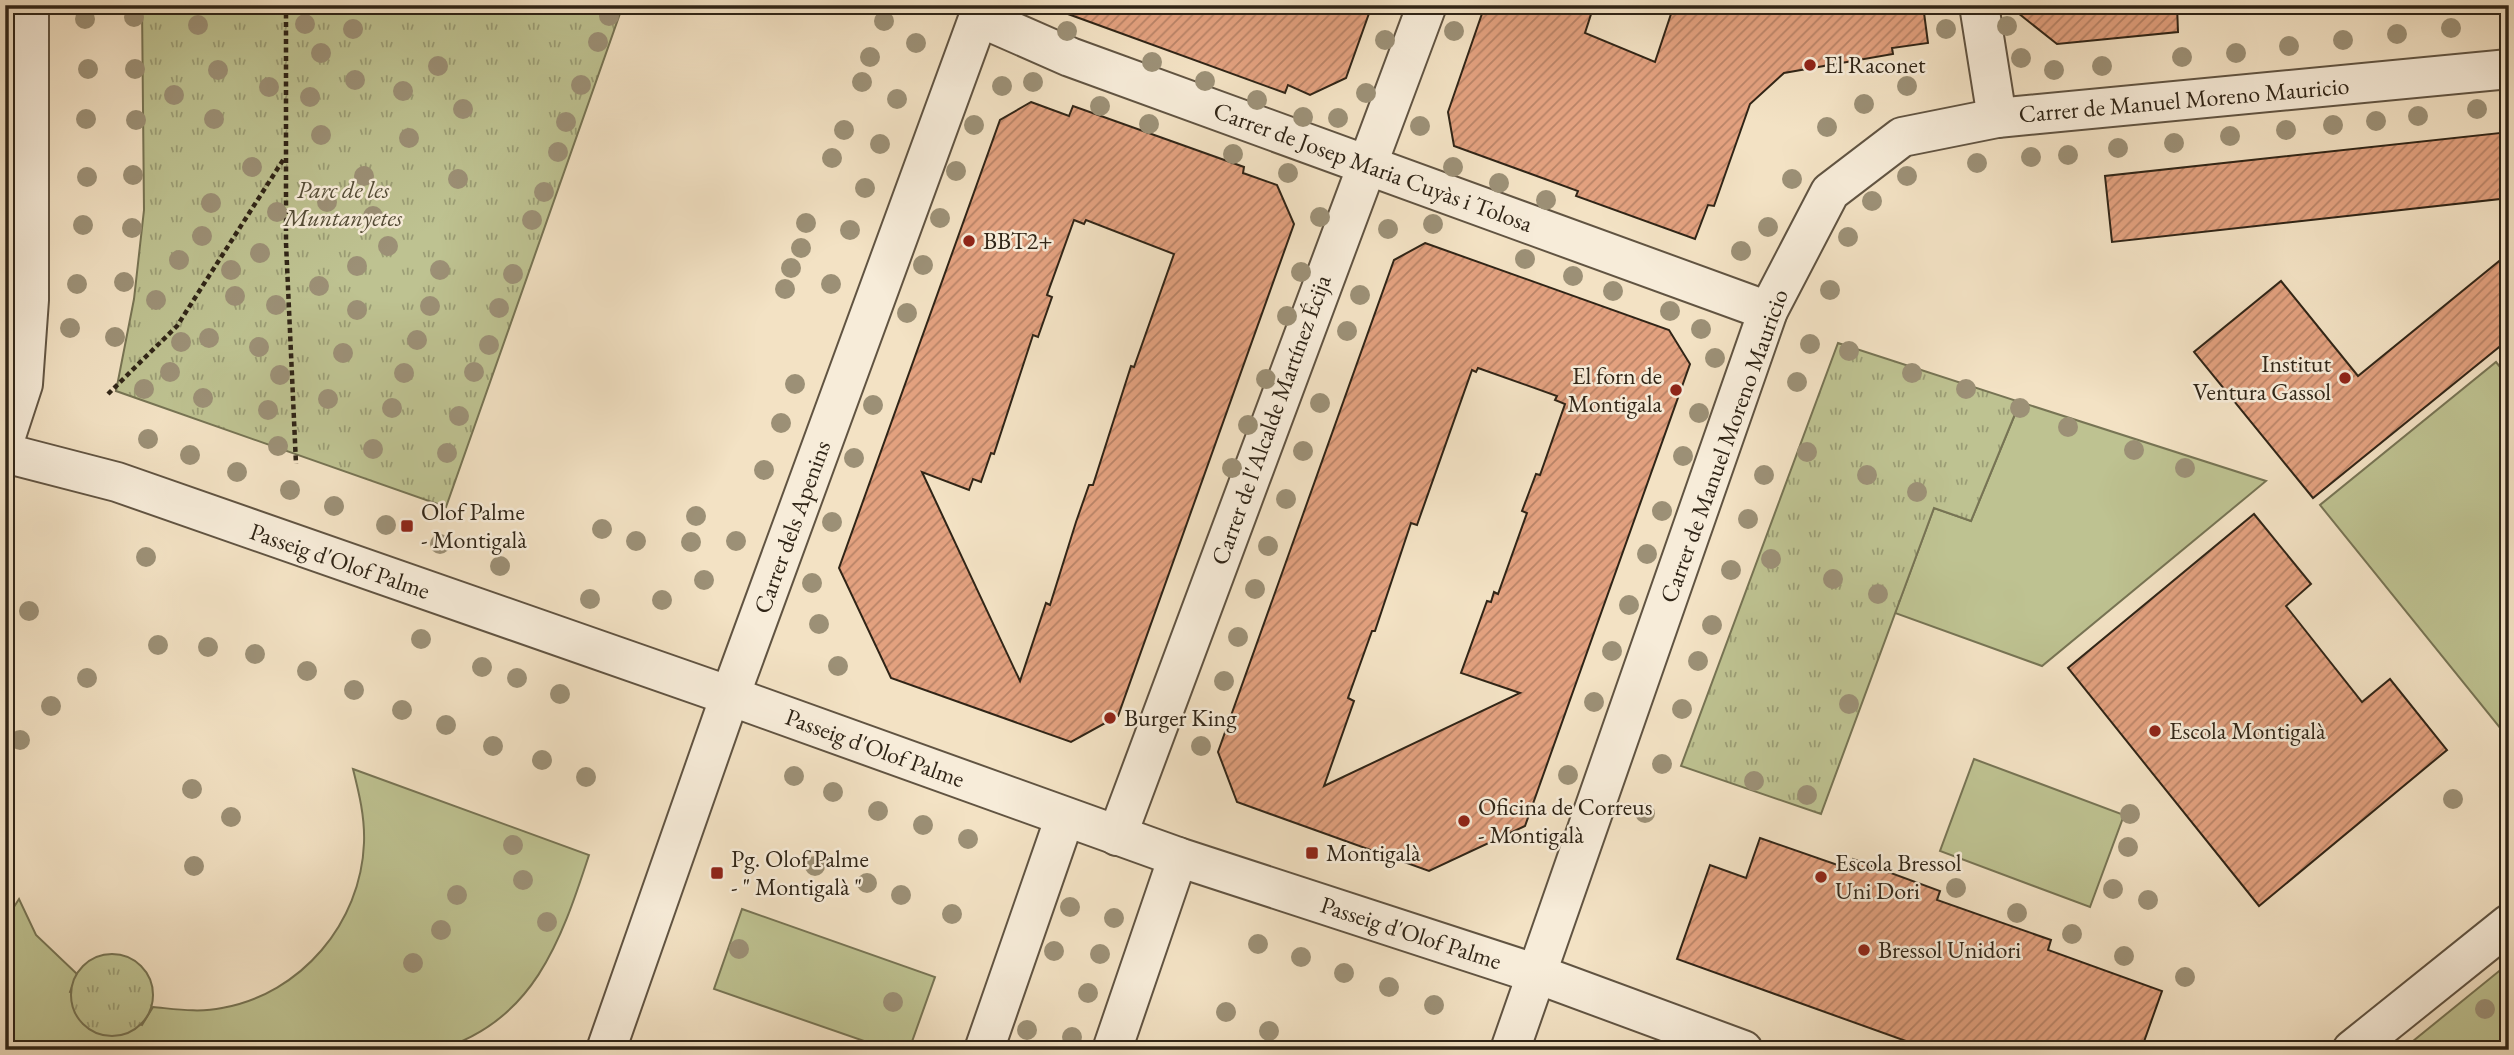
<svg xmlns="http://www.w3.org/2000/svg" width="2514" height="1055" viewBox="0 0 2514 1055" font-family="'EB Garamond',serif">
<style>
.grass{fill:#bec291;stroke:#777454;stroke-width:2}
.park{fill:url(#park-tufts);stroke:#777454;stroke-width:2}
.building{fill:url(#building-hatch);stroke:#302517;stroke-width:2;fill-rule:evenodd}
.lines{fill:none;stroke-linecap:round;stroke-linejoin:round}
.minor-casing{stroke:#615442;stroke-width:42}
.path{stroke:#302517;stroke-width:4.5;stroke-dasharray:5 3.5;stroke-linecap:butt}
.minor{stroke:#f7ecd9;stroke-width:38}
.tree{fill:#9c9076}
.poi-dot{fill:#8f2418;stroke:#f7ecd9;stroke-width:2.5}
.labels{text-anchor:middle;stroke-width:5;stroke-linejoin:round;paint-order:stroke}
.poi-label{font-size:24px;fill:#302517;stroke:#f7ecd9;text-anchor:start}
.street-label{font-size:24px;fill:#302517;stroke:#f7ecd9}
.park-label{font-size:24px;font-style:italic;fill:#544c36;stroke:#f7ecd9}
</style>
<defs>
<pattern id="park-tufts" width="24" height="20" patternUnits="userSpaceOnUse" patternTransform="scale(1.75)"><rect width="24" height="20" fill="#bec291"/><path d="M3 7l-1-3M5 7V3M7 7l1-3M15 17l-1-3M17 17v-4M19 17l1-3" fill="none" stroke="#9b9d75"/></pattern>
<pattern id="building-hatch" width="6" height="6" patternUnits="userSpaceOnUse" patternTransform="scale(1.75)"><rect width="6" height="6" fill="#e3a17f"/><path d="M-1 1l2-2M0 6l6-6M5 7l2-2" fill="none" stroke="#b88367"/></pattern>
</defs>
<rect width="100%" height="100%" fill="#f3e2c4"/>
<filter id="stains"><feTurbulence type="fractalNoise" baseFrequency=".00286" numOctaves="4"/><feColorMatrix values="0 0 0 0 .2 0 0 0 0 .09 0 0 0 0 .02 0 0 0 .5 -.17"/></filter>
<radialGradient id="worn" r=".72"><stop offset=".6" stop-color="#630" stop-opacity="0"/><stop offset="1" stop-color="#630" stop-opacity=".3"/></radialGradient>
<g class="grass">
<polygon points="2496,362 2509,378 2509,739 2320,505"/>
<polygon points="2020,402 2266,481 2042,666 1895,613 1934,508 1971,521"/>
<polygon points="1974,759 2124,815 2090,907 1940,851"/>
<path d="M 353,769 L 589,855 C 561,941 533,1023 437,1050 L 5,1050 L 5,921 L 19,899 L 36,935 L 77,974 L 70,992 L 142,1025 L 153,1007 C 175,1009 199,1013 222,1008 C 301,994 361,923 364,843 C 365,817 359,793 353,769 Z"/>
<polygon points="742,909 935,977 909,1050 890,1050 714,989"/>
<polygon points="2509,963 2509,1050 2402,1050"/>
</g>
<g class="park">
<polygon points="142,5 623,5 446,507 116,391 134,299 144,210"/>
<polygon points="1838,343 2020,402 1971,521 1934,508 1821,814 1681,766"/>
<circle cx="112" cy="995" r="41"/>
</g>
<g class="building">
<polygon points="1058,5 1372,5 1346,78 1310,95 1288,85 1285,93 1057,10"/>
<polygon points="1485,5 1594,5 1585,33 1655,62 1674,5 1923,5 1928,43 1892,48 1893,54 1784,73 1750,104 1714,206 1708,205 1695,239 1576,196 1578,191 1454,146 1448,112"/>
<polygon points="2008,5 2177,5 2178,32 2057,44"/>
<path d="M 1031,102 L 1069,116 L 1073,106 L 1244,167 L 1243,173 L 1277,185 L 1294,224 L 1118,716 L 1071,742 L 891,678 L 839,568 L 1000,120 ZM 1074,220 L 1084,224 L 1086,220 L 1174,254 L 1134,367 L 1131,366 L 1093,485 L 1089,485 L 1076,522 L 1050,605 L 1046,603 L 1020,681 L 922,472 L 969,490 L 973,479 L 981,482 L 991,453 L 994,454 L 1033,335 L 1038,337 L 1052,297 L 1047,295 Z"/>
<polygon points="2509,132 2509,198 2112,242 2105,176"/>
<path d="M 1425,243 L 1669,330 L 1690,364 L 1525,826 L 1429,871 L 1237,802 L 1218,752 L 1394,260 ZM 1478,368 L 1557,396 L 1555,400 L 1565,404 L 1540,475 L 1536,474 L 1522,511 L 1527,513 L 1498,594 L 1494,592 L 1491,602 L 1487,601 L 1461,673 L 1520,693 L 1324,786 L 1354,701 L 1348,698 L 1372,631 L 1375,631 L 1411,523 L 1417,525 L 1472,370 L 1476,372 Z"/>
<polygon points="2509,253 2509,339 2313,498 2194,352 2281,281 2358,376"/>
<polygon points="2254,514 2311,584 2286,606 2362,702 2390,679 2447,750 2259,906 2068,668"/>
<polygon points="1760,838 1849,869 1853,859 1940,891 1937,900 2051,940 2048,950 2162,991 2141,1050 1931,1050 1677,959 1710,865 1746,878"/>
</g>
<g class="lines">
<g class="minor-casing">
<g id="minor">
<polyline points="1979,5 1997,118"/>
<polyline points="979,17 1070,57 1768,311"/>
<polyline points="5,439 23,384 29,300 29,5"/>
<polyline points="5,453 117,482 730,696 1178,857 1537,974 1743,1050"/>
<polyline points="1117,836 1427,5"/>
<polyline points="606,1050 730,696 983,5"/>
<polyline points="984,1050 1065,817"/>
<polyline points="1112,1050 1178,857"/>
<polyline points="1510,1050 1768,311 1830,192 1902,137 1997,118 2509,69"/>
<polyline points="2352,1050 2509,924"/>
</g>
</g>
<g class="path">
<polyline points="286,5 286,243 296,464"/>
<polyline points="108,394 177,326 285,157"/>
</g>
<use href="#minor" class="minor"/>
</g>
<g class="tree">
<circle cx="609" cy="16" r="10"/>
<circle cx="134" cy="17" r="10"/>
<circle cx="85" cy="19" r="10"/>
<circle cx="884" cy="21" r="10"/>
<circle cx="305" cy="24" r="10"/>
<circle cx="198" cy="25" r="10"/>
<circle cx="2007" cy="26" r="10"/>
<circle cx="2451" cy="28" r="10"/>
<circle cx="353" cy="29" r="10"/>
<circle cx="1946" cy="29" r="10"/>
<circle cx="1067" cy="31" r="10"/>
<circle cx="1454" cy="31" r="10"/>
<circle cx="2397" cy="34" r="10"/>
<circle cx="1385" cy="40" r="10"/>
<circle cx="2343" cy="40" r="10"/>
<circle cx="598" cy="42" r="10"/>
<circle cx="916" cy="43" r="10"/>
<circle cx="2289" cy="46" r="10"/>
<circle cx="321" cy="53" r="10"/>
<circle cx="2236" cy="53" r="10"/>
<circle cx="870" cy="57" r="10"/>
<circle cx="2182" cy="57" r="10"/>
<circle cx="2021" cy="58" r="10"/>
<circle cx="1152" cy="62" r="10"/>
<circle cx="438" cy="66" r="10"/>
<circle cx="2102" cy="66" r="10"/>
<circle cx="88" cy="69" r="10"/>
<circle cx="135" cy="69" r="10"/>
<circle cx="218" cy="70" r="10"/>
<circle cx="2054" cy="70" r="10"/>
<circle cx="355" cy="80" r="10"/>
<circle cx="1205" cy="81" r="10"/>
<circle cx="862" cy="82" r="10"/>
<circle cx="1033" cy="82" r="10"/>
<circle cx="581" cy="85" r="10"/>
<circle cx="1002" cy="86" r="10"/>
<circle cx="1907" cy="86" r="10"/>
<circle cx="269" cy="87" r="10"/>
<circle cx="403" cy="91" r="10"/>
<circle cx="1366" cy="93" r="10"/>
<circle cx="174" cy="95" r="10"/>
<circle cx="310" cy="97" r="10"/>
<circle cx="897" cy="99" r="10"/>
<circle cx="1257" cy="100" r="10"/>
<circle cx="1864" cy="104" r="10"/>
<circle cx="1100" cy="106" r="10"/>
<circle cx="463" cy="109" r="10"/>
<circle cx="2477" cy="109" r="10"/>
<circle cx="2418" cy="116" r="10"/>
<circle cx="1303" cy="117" r="10"/>
<circle cx="1338" cy="118" r="10"/>
<circle cx="86" cy="119" r="10"/>
<circle cx="214" cy="119" r="10"/>
<circle cx="136" cy="120" r="10"/>
<circle cx="2376" cy="121" r="10"/>
<circle cx="566" cy="122" r="10"/>
<circle cx="1149" cy="124" r="10"/>
<circle cx="974" cy="125" r="10"/>
<circle cx="2333" cy="125" r="10"/>
<circle cx="1420" cy="126" r="10"/>
<circle cx="1827" cy="127" r="10"/>
<circle cx="844" cy="130" r="10"/>
<circle cx="2286" cy="130" r="10"/>
<circle cx="321" cy="135" r="10"/>
<circle cx="2230" cy="136" r="10"/>
<circle cx="409" cy="138" r="10"/>
<circle cx="2174" cy="143" r="10"/>
<circle cx="880" cy="144" r="10"/>
<circle cx="2118" cy="148" r="10"/>
<circle cx="558" cy="152" r="10"/>
<circle cx="1233" cy="154" r="10"/>
<circle cx="2068" cy="155" r="10"/>
<circle cx="2031" cy="157" r="10"/>
<circle cx="832" cy="158" r="10"/>
<circle cx="1977" cy="163" r="10"/>
<circle cx="252" cy="167" r="10"/>
<circle cx="1453" cy="167" r="10"/>
<circle cx="956" cy="171" r="10"/>
<circle cx="1288" cy="173" r="10"/>
<circle cx="133" cy="175" r="10"/>
<circle cx="364" cy="176" r="10"/>
<circle cx="1907" cy="176" r="10"/>
<circle cx="87" cy="177" r="10"/>
<circle cx="458" cy="179" r="10"/>
<circle cx="1792" cy="179" r="10"/>
<circle cx="1499" cy="183" r="10"/>
<circle cx="865" cy="188" r="10"/>
<circle cx="544" cy="192" r="10"/>
<circle cx="1546" cy="200" r="10"/>
<circle cx="1872" cy="201" r="10"/>
<circle cx="327" cy="202" r="10"/>
<circle cx="211" cy="203" r="10"/>
<circle cx="277" cy="212" r="10"/>
<circle cx="373" cy="216" r="10"/>
<circle cx="1320" cy="217" r="10"/>
<circle cx="940" cy="218" r="10"/>
<circle cx="532" cy="220" r="10"/>
<circle cx="806" cy="223" r="10"/>
<circle cx="1433" cy="224" r="10"/>
<circle cx="83" cy="225" r="10"/>
<circle cx="1768" cy="227" r="10"/>
<circle cx="132" cy="228" r="10"/>
<circle cx="1388" cy="229" r="10"/>
<circle cx="850" cy="230" r="10"/>
<circle cx="202" cy="236" r="10"/>
<circle cx="1848" cy="237" r="10"/>
<circle cx="388" cy="246" r="10"/>
<circle cx="801" cy="248" r="10"/>
<circle cx="1741" cy="251" r="10"/>
<circle cx="260" cy="253" r="10"/>
<circle cx="1525" cy="259" r="10"/>
<circle cx="179" cy="260" r="10"/>
<circle cx="923" cy="265" r="10"/>
<circle cx="357" cy="266" r="10"/>
<circle cx="791" cy="268" r="10"/>
<circle cx="231" cy="270" r="10"/>
<circle cx="440" cy="270" r="10"/>
<circle cx="1301" cy="272" r="10"/>
<circle cx="513" cy="274" r="10"/>
<circle cx="1573" cy="276" r="10"/>
<circle cx="124" cy="282" r="10"/>
<circle cx="77" cy="284" r="10"/>
<circle cx="831" cy="284" r="10"/>
<circle cx="319" cy="286" r="10"/>
<circle cx="785" cy="289" r="10"/>
<circle cx="1830" cy="290" r="10"/>
<circle cx="1613" cy="291" r="10"/>
<circle cx="1360" cy="295" r="10"/>
<circle cx="235" cy="296" r="10"/>
<circle cx="156" cy="300" r="10"/>
<circle cx="276" cy="305" r="10"/>
<circle cx="430" cy="306" r="10"/>
<circle cx="499" cy="308" r="10"/>
<circle cx="357" cy="310" r="10"/>
<circle cx="1670" cy="311" r="10"/>
<circle cx="907" cy="313" r="10"/>
<circle cx="1287" cy="316" r="10"/>
<circle cx="70" cy="328" r="10"/>
<circle cx="1701" cy="329" r="10"/>
<circle cx="1347" cy="331" r="10"/>
<circle cx="115" cy="337" r="10"/>
<circle cx="209" cy="338" r="10"/>
<circle cx="417" cy="340" r="10"/>
<circle cx="181" cy="342" r="10"/>
<circle cx="1810" cy="344" r="10"/>
<circle cx="489" cy="345" r="10"/>
<circle cx="259" cy="347" r="10"/>
<circle cx="1849" cy="351" r="10"/>
<circle cx="343" cy="353" r="10"/>
<circle cx="1715" cy="358" r="10"/>
<circle cx="170" cy="372" r="10"/>
<circle cx="474" cy="372" r="10"/>
<circle cx="404" cy="373" r="10"/>
<circle cx="1912" cy="373" r="10"/>
<circle cx="280" cy="375" r="10"/>
<circle cx="1266" cy="379" r="10"/>
<circle cx="1797" cy="382" r="10"/>
<circle cx="795" cy="384" r="10"/>
<circle cx="144" cy="389" r="10"/>
<circle cx="1966" cy="389" r="10"/>
<circle cx="203" cy="398" r="10"/>
<circle cx="328" cy="399" r="10"/>
<circle cx="1320" cy="403" r="10"/>
<circle cx="873" cy="405" r="10"/>
<circle cx="392" cy="408" r="10"/>
<circle cx="2020" cy="408" r="10"/>
<circle cx="268" cy="410" r="10"/>
<circle cx="1699" cy="413" r="10"/>
<circle cx="459" cy="416" r="10"/>
<circle cx="781" cy="423" r="10"/>
<circle cx="1248" cy="425" r="10"/>
<circle cx="2068" cy="427" r="10"/>
<circle cx="148" cy="439" r="10"/>
<circle cx="278" cy="446" r="10"/>
<circle cx="373" cy="449" r="10"/>
<circle cx="2134" cy="450" r="10"/>
<circle cx="1303" cy="451" r="10"/>
<circle cx="1807" cy="452" r="10"/>
<circle cx="447" cy="453" r="10"/>
<circle cx="190" cy="455" r="10"/>
<circle cx="1683" cy="456" r="10"/>
<circle cx="854" cy="458" r="10"/>
<circle cx="1232" cy="468" r="10"/>
<circle cx="2185" cy="468" r="10"/>
<circle cx="764" cy="470" r="10"/>
<circle cx="237" cy="472" r="10"/>
<circle cx="1764" cy="475" r="10"/>
<circle cx="1867" cy="475" r="10"/>
<circle cx="290" cy="490" r="10"/>
<circle cx="1917" cy="492" r="10"/>
<circle cx="1286" cy="499" r="10"/>
<circle cx="334" cy="506" r="10"/>
<circle cx="1662" cy="511" r="10"/>
<circle cx="696" cy="516" r="10"/>
<circle cx="1748" cy="519" r="10"/>
<circle cx="832" cy="522" r="10"/>
<circle cx="386" cy="525" r="10"/>
<circle cx="602" cy="529" r="10"/>
<circle cx="636" cy="541" r="10"/>
<circle cx="736" cy="541" r="10"/>
<circle cx="691" cy="542" r="10"/>
<circle cx="440" cy="544" r="10"/>
<circle cx="1268" cy="546" r="10"/>
<circle cx="1647" cy="554" r="10"/>
<circle cx="146" cy="557" r="10"/>
<circle cx="1771" cy="559" r="10"/>
<circle cx="500" cy="566" r="10"/>
<circle cx="1731" cy="570" r="10"/>
<circle cx="1833" cy="579" r="10"/>
<circle cx="704" cy="580" r="10"/>
<circle cx="812" cy="583" r="10"/>
<circle cx="1255" cy="589" r="10"/>
<circle cx="1878" cy="594" r="10"/>
<circle cx="590" cy="599" r="10"/>
<circle cx="662" cy="600" r="10"/>
<circle cx="1629" cy="605" r="10"/>
<circle cx="29" cy="611" r="10"/>
<circle cx="819" cy="624" r="10"/>
<circle cx="1712" cy="625" r="10"/>
<circle cx="1238" cy="637" r="10"/>
<circle cx="421" cy="639" r="10"/>
<circle cx="158" cy="645" r="10"/>
<circle cx="208" cy="647" r="10"/>
<circle cx="1612" cy="651" r="10"/>
<circle cx="255" cy="654" r="10"/>
<circle cx="1698" cy="661" r="10"/>
<circle cx="838" cy="666" r="10"/>
<circle cx="482" cy="667" r="10"/>
<circle cx="307" cy="671" r="10"/>
<circle cx="87" cy="678" r="10"/>
<circle cx="517" cy="678" r="10"/>
<circle cx="1224" cy="681" r="10"/>
<circle cx="354" cy="690" r="10"/>
<circle cx="560" cy="694" r="10"/>
<circle cx="1594" cy="702" r="10"/>
<circle cx="1849" cy="704" r="10"/>
<circle cx="51" cy="706" r="10"/>
<circle cx="1682" cy="709" r="10"/>
<circle cx="402" cy="710" r="10"/>
<circle cx="446" cy="725" r="10"/>
<circle cx="20" cy="740" r="10"/>
<circle cx="493" cy="746" r="10"/>
<circle cx="1201" cy="746" r="10"/>
<circle cx="542" cy="760" r="10"/>
<circle cx="1662" cy="764" r="10"/>
<circle cx="1568" cy="775" r="10"/>
<circle cx="794" cy="776" r="10"/>
<circle cx="586" cy="777" r="10"/>
<circle cx="1754" cy="781" r="10"/>
<circle cx="192" cy="789" r="10"/>
<circle cx="833" cy="792" r="10"/>
<circle cx="1807" cy="795" r="10"/>
<circle cx="2453" cy="799" r="10"/>
<circle cx="878" cy="811" r="10"/>
<circle cx="1645" cy="813" r="10"/>
<circle cx="2130" cy="814" r="10"/>
<circle cx="231" cy="817" r="10"/>
<circle cx="923" cy="825" r="10"/>
<circle cx="968" cy="839" r="10"/>
<circle cx="513" cy="845" r="10"/>
<circle cx="2128" cy="847" r="10"/>
<circle cx="194" cy="866" r="10"/>
<circle cx="815" cy="866" r="10"/>
<circle cx="523" cy="880" r="10"/>
<circle cx="867" cy="883" r="10"/>
<circle cx="1956" cy="888" r="10"/>
<circle cx="2113" cy="889" r="10"/>
<circle cx="457" cy="895" r="10"/>
<circle cx="901" cy="895" r="10"/>
<circle cx="2148" cy="900" r="10"/>
<circle cx="1070" cy="907" r="10"/>
<circle cx="2017" cy="913" r="10"/>
<circle cx="952" cy="914" r="10"/>
<circle cx="1114" cy="918" r="10"/>
<circle cx="547" cy="922" r="10"/>
<circle cx="441" cy="930" r="10"/>
<circle cx="2072" cy="934" r="10"/>
<circle cx="1258" cy="944" r="10"/>
<circle cx="739" cy="949" r="10"/>
<circle cx="1054" cy="951" r="10"/>
<circle cx="1100" cy="954" r="10"/>
<circle cx="2124" cy="956" r="10"/>
<circle cx="1301" cy="957" r="10"/>
<circle cx="413" cy="963" r="10"/>
<circle cx="1344" cy="973" r="10"/>
<circle cx="2185" cy="977" r="10"/>
<circle cx="1389" cy="987" r="10"/>
<circle cx="1088" cy="993" r="10"/>
<circle cx="893" cy="1002" r="10"/>
<circle cx="1434" cy="1005" r="10"/>
<circle cx="2485" cy="1009" r="10"/>
<circle cx="1226" cy="1012" r="10"/>
<circle cx="1027" cy="1030" r="10"/>
<circle cx="1269" cy="1031" r="10"/>
<circle cx="1072" cy="1037" r="10"/>
</g>
<g class="poi-dot">
<circle cx="1810" cy="65" r="7"/>
<circle cx="969" cy="241" r="7"/>
<circle cx="2345" cy="378" r="7"/>
<circle cx="1676" cy="390" r="7"/>
<rect x="400" y="519" width="14" height="14" rx="3.5"/>
<circle cx="1110" cy="718" r="7"/>
<circle cx="2155" cy="731" r="7"/>
<circle cx="1464" cy="821" r="7"/>
<rect x="1305" y="846" width="14" height="14" rx="3.5"/>
<rect x="710" y="866" width="14" height="14" rx="3.5"/>
<circle cx="1821" cy="877" r="7"/>
<circle cx="1864" cy="950" r="7"/>
</g>
<g class="labels">
<g class="poi-label">
<text x="1824" y="73">El Raconet</text>
<text x="983" y="249">BBT2+</text>
<text x="2331" y="372" text-anchor="end">Institut<tspan x="2331" dy="28">Ventura Gassol</tspan></text>
<text x="1662" y="384" text-anchor="end">El forn de<tspan x="1662" dy="28">Montigala</tspan></text>
<text x="421" y="520">Olof Palme<tspan x="421" dy="28">- Montigalà</tspan></text>
<text x="1124" y="726">Burger King</text>
<text x="2169" y="739">Escola Montigalà</text>
<text x="1478" y="815">Oficina de Correus<tspan x="1478" dy="28">- Montigalà</tspan></text>
<text x="1326" y="861">Montigalà</text>
<text x="731" y="867">Pg. Olof Palme<tspan x="731" dy="28">- " Montigalà "</tspan></text>
<text x="1835" y="871">Escola Bressol<tspan x="1835" dy="28">Uni Dori</tspan></text>
<text x="1878" y="958">Bressol Unidori</text>
</g>
<g class="street-label">
<text transform="translate(2184 100) rotate(-5)" y="8">Carrer de Manuel Moreno Mauricio</text>
<text transform="translate(1373 167) rotate(20)" y="8">Carrer de Josep Maria Cuyàs i Tolosa</text>
<text transform="translate(1271 420) rotate(-70)" y="8">Carrer de l'Alcalde Martínez Écija</text>
<text transform="translate(1724 446) rotate(-70)" y="8">Carrer de Manuel Moreno Mauricio</text>
<text transform="translate(792 527) rotate(-70)" y="8">Carrer dels Apenins</text>
<text transform="translate(340 561) rotate(19)" y="8">Passeig d'Olof Palme</text>
<text transform="translate(875 748) rotate(20)" y="8">Passeig d'Olof Palme</text>
<text transform="translate(1411 933) rotate(18)" y="8">Passeig d'Olof Palme</text>
</g>
<g class="park-label">
<text x="343" y="198">Parc de les<tspan x="343" dy="28">Muntanyetes</tspan></text>
</g>
</g>
<rect width="2514" height="1055" fill="none" stroke="#f3e2c4" stroke-width="28"/>
<rect x="7" y="7" width="2500" height="1041" fill="none" stroke="#302517" stroke-width="3.5"/>
<rect x="14" y="14" width="2486" height="1027" fill="none" stroke="#302517" stroke-width="2"/>
<rect width="100%" height="100%" filter="url(#stains)"/>
<rect width="100%" height="100%" fill="url(#worn)"/>
</svg>
